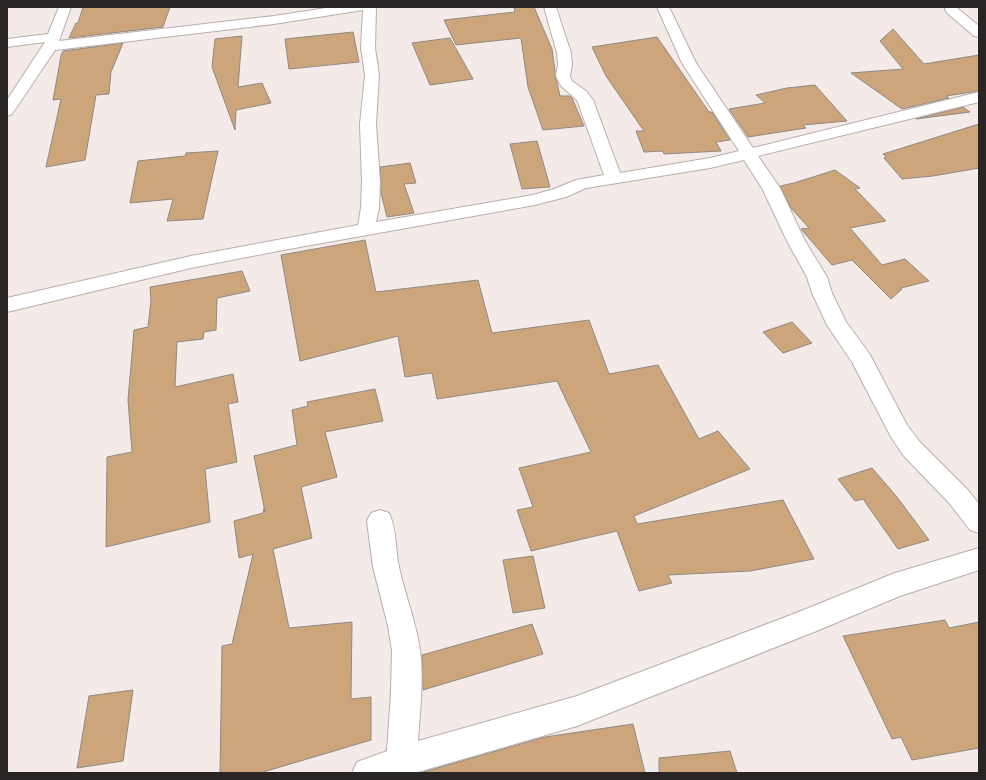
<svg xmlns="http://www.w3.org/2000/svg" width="986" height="780" viewBox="0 0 986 780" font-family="Rubik,sans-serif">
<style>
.building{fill:#cca57b;stroke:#908a84}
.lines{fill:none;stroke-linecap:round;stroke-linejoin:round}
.minor-casing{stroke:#b8afac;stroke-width:2}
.minor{fill:#fff;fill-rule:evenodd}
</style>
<rect width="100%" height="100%" fill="#f4eae7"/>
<g class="building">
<polygon points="83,7 170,7 163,27 69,38 76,23 78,23"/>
<polygon points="514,7 534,7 552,49 555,71 555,77 557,82 560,96 570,96 572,98 584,126 543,130 528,87 521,38 456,45 444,20 515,12"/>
<polygon points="893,29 924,64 979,55 979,91 946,96 949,98 902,109 851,73 903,69 880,41"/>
<polygon points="353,32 359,62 289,69 285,39"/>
<polygon points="242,36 238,87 262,83 271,103 236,110 235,130 212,67 215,39"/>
<polygon points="657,37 709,112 712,112 730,140 716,142 721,151 664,154 663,151 644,152 636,131 644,131 606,76 592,47"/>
<polygon points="450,38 473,79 430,85 412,43"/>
<polygon points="123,43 111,72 109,94 96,95 85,160 46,167 61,99 53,100 61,56 63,51"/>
<polygon points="815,85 847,121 803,125 806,128 748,137 729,109 765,103 756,95 787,88"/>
<polygon points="963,107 970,112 916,119"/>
<polygon points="979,124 979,168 933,176 902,179 884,158 886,157 883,154"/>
<polygon points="537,141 550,187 522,189 510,144"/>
<polygon points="218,151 203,219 167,221 173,199 130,203 138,161 185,156 186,153"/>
<polygon points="410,163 416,183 404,184 414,213 387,217 381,193 380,167"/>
<polygon points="835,170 860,188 855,189 886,221 850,228 882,265 905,259 929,281 901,288 902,289 891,299 852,260 832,265 801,229 809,228 791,208 780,186 794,183"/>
<polygon points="365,240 376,292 478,280 492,333 589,320 609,374 658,365 699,439 718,431 750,469 634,516 637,524 783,500 814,559 750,571 668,575 672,583 639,591 617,531 531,551 517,510 533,507 519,468 591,452 557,381 437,399 432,373 405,377 398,336 300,361 281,255"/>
<polygon points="242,271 250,291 217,298 216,330 204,332 203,339 177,342 175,387 233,374 238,402 228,404 237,462 205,469 210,522 106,547 107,457 132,452 128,400 134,330 148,327 151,301 150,287"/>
<polygon points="792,322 812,343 783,353 763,332"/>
<polygon points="375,389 383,421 325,432 337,477 301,487 312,538 273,549 289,628 352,622 351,699 371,697 371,740 260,773 220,773 222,646 232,644 253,554 239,558 234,521 263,513 264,508 265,512 254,456 297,445 292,410 308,406 307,402"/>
<polygon points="872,468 897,497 929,540 898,549 863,499 855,501 838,479"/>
<polygon points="533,556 545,608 513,613 503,560"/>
<polygon points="945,620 949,628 979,622 979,748 912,760 901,737 892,739 843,636"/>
<polygon points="532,624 543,654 423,690 422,655"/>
<polygon points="133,690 123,761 77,768 89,696"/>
<polygon points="633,724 645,773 420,773 545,737"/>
<polygon points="730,751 737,773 659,773 659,758"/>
</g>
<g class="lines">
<g class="minor-casing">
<g id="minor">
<polygon points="59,7 71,7 59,41 274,16 333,7 376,7 375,48 379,75 376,124 380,182 379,208 376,222 533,195 554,189 576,180 604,175 577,100 561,86 556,76 558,64 557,53 544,7 556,7 571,53 572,64 570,76 572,81 586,91 593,100 620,173 710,158 739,151 682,63 657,7 669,7 696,63 753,148 979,92 979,102 758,156 780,188 805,241 827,277 832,293 846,322 869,353 907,425 919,441 968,490 979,504 979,533 970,530 950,504 903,455 891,437 852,362 827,325 812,293 807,277 787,241 762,188 744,160 710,168 586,188 566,197 535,205 283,250 191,268 7,312 7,298 191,256 358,225 361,208 362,182 360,124 365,75 361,48 363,10 274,24 55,50 12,114 7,116 7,100 45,42 7,47 7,39 48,34"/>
<polygon points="946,7 956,7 979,26 979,37 974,36 946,12 945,9"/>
<path d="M 380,510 L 389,513 C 397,530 395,549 399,567 C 405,595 416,621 420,650 C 424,679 420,711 418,741 L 577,696 L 796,613 L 895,573 L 979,548 L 979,570 L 900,596 L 814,632 L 577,726 L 418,772 L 419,773 L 352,773 L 357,762 L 387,751 L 391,691 L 392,651 L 388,626 L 373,567 L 367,521 L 371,513 Z"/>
</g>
</g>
<use href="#minor" class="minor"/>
</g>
<rect width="986" height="780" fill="none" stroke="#292524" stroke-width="16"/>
</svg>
